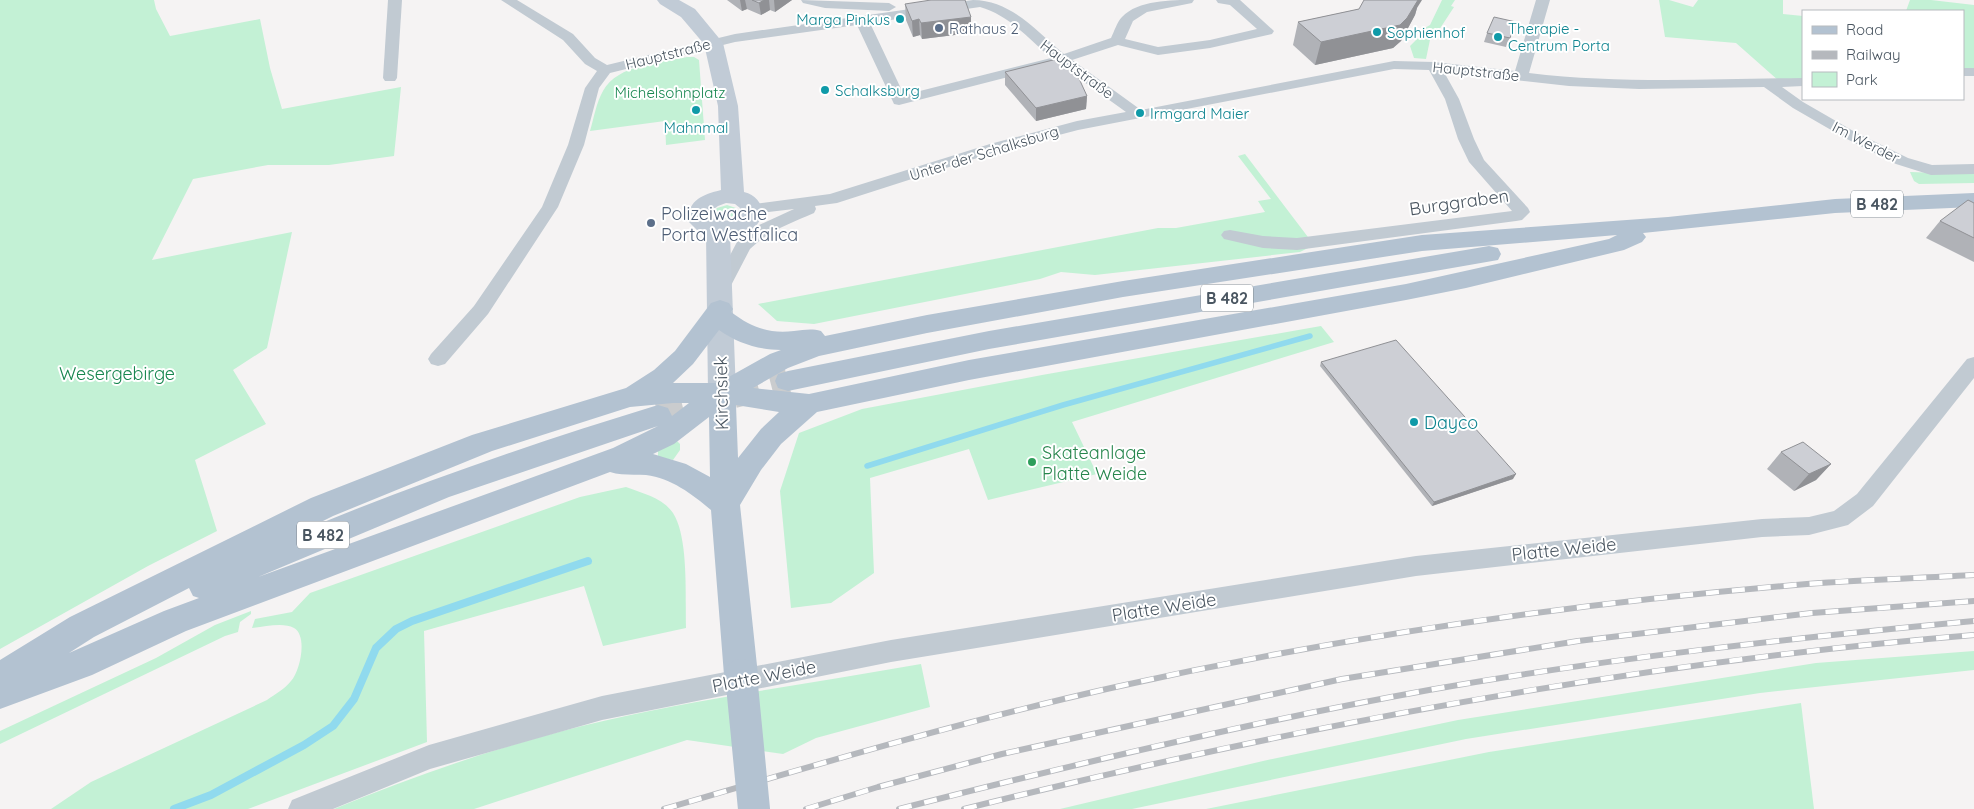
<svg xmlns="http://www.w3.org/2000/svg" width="1974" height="809" viewBox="0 0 1974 809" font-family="Quicksand,sans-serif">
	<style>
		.green { fill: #c3f1d5 }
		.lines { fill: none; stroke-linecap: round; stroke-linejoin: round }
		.stream-far1 { stroke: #90daee; stroke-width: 5.5 }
		.stream { stroke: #90daee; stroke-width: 8 }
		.primary-tunnel { stroke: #caccce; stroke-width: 26; stroke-dasharray: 26 13; stroke-linecap: butt }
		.street { fill: #c1cad2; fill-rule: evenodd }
		.secondary { fill: #c1cbd6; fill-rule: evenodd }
		.primary { fill: #b3c2d1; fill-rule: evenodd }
		.rail-casing { stroke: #b5b8bd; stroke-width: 6 }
		.rail { stroke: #fff; stroke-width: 4.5; stroke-dasharray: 13; stroke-linecap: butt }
		.primary-bridge { stroke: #b3c2d1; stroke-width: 32 }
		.wall { fill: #b0b2b7 }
		.shaded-wall { fill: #909195 }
		.building { fill: #cdcfd5; stroke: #909195 }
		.culture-dot { fill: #0f9aa8; stroke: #fff; stroke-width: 2 }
		.service-dot { fill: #5c6f8a; stroke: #fff; stroke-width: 2 }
		.leisure-dot { fill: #2e9e5b; stroke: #fff; stroke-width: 2 }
		.labels { text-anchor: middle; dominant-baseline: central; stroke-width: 4; stroke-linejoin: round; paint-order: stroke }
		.far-culture-label { font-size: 15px; fill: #0d838f; stroke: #fff; text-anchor: start }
		.far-service-label { font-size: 15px; fill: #4e5e75; stroke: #fff; text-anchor: start }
		.far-street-label { font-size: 15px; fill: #4a5661; stroke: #fff }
		.far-park-label { font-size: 15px; fill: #17864f; stroke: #fff }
		.shield { fill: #fff; stroke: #808990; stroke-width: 1 }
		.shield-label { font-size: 16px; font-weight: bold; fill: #4a5661 }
		.street-label { font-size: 18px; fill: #4a5661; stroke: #fff }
		.service-label { font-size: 18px; fill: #4e5e75; stroke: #fff; text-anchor: start }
		.park-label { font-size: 18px; fill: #17864f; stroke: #fff }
		.culture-label { font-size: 18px; fill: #0d838f; stroke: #fff; text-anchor: start }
		.leisure-label { font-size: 18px; fill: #27864d; stroke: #fff; text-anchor: start }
	</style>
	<rect width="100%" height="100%" fill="#f5f3f3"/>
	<g class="green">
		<polygon points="0,0 154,0 156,9 170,36 260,19 270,68 282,109 401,87 394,156 329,165 268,165 193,179 152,260 292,232 267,348 233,370 266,424 195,460 217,531 148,566 0,649"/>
		<polygon points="1442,0 1455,0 1451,6 1454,7 1439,30 1435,29 1431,35 1426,59 1414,58 1410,46 1422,34 1423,29 1430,25"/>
		<polygon points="1659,0 1669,0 1693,7 1698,0 1783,0 1783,14 1803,16 1803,80 1779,81 1736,43 1665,37"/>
		<polygon points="1910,0 1931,0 1974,5 1974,68 1963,70 1963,11 1899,11 1906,11"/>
		<path d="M 687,57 L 694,57 L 699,60 L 705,140 L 666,145 L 665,121 L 590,131 C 594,118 596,103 603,91 C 618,64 660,63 687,57 Z"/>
		<polygon points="1245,154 1314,245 1300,252 1095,275 1061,272 1040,279 814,324 777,321 758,304 1158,228 1176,228 1265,212 1258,201 1271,199 1238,156"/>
		<polygon points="1910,172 1974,174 1974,183 1919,184 1914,181"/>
		<polygon points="727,205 736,208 735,215 725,219 715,217 714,212 717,208"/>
		<polygon points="1321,326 1334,342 1072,422 1097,474 988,500 969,449 870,478 874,573 831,603 791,608 780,491 799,433 862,409 1042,375"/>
		<polygon points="674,438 680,444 680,450 673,460 658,457 658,447"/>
		<path d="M 626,487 C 642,493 663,498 673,513 C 689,538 685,597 686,628 L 603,646 L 584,586 L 424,631 L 427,742 L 248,809 L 51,809 L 91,782 L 267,700 C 275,694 285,689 291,681 C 300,671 308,636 294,628 C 283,622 264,627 252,628 L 255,619 L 292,612 L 310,593 L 580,497 Z"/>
		<polygon points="251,611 251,614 240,622 238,632 225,636 0,744 0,731 156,658 215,625"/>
		<polygon points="1974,651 1974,670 1760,693 1466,739 1132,809 1060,809 1263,761 1458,720 1816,663"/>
		<path d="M 921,664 L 930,707 L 816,738 L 783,754 L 687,740 L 474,809 L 334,809 C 414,776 497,747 582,726 C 693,699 808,684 921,664 Z"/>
		<polygon points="1801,703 1814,809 1206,809 1489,752"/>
	</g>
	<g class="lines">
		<polyline class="stream-far1" points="867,466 1063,405 1310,336"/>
		<polyline class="stream" points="174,809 211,795 304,745 333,726 354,699 376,648 396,629 412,621 588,561"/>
		<polyline class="primary-tunnel" points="658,415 788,381"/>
		<g class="street">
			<polygon points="388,0 402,0 397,78 395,81 385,81 383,78"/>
			<path d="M 501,0 L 517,0 L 573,34 L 595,58 L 607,65 L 735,34 L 973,0 C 1011,0 1036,31 1064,54 L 1111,38 C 1114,32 1117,22 1122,17 C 1138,0 1171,0 1194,0 L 1192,3 L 1147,12 L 1133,21 L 1125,39 L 1158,47 L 1210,40 L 1257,29 L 1230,5 L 1218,3 L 1216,0 L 1240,0 L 1274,31 L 1272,34 L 1210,48 L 1158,55 L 1118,45 L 1072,60 L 1141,110 L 1394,61 L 1434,62 L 1515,71 L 1536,0 L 1550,0 L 1529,73 C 1620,84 1711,79 1803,78 L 1803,86 L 1782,87 L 1803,102 L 1855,132 L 1908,158 L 1932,165 L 1974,164 L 1974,174 L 1931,175 L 1896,164 L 1845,138 L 1793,108 L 1764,87 L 1639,89 L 1569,86 L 1444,72 L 1459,99 L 1474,139 L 1484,160 L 1528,208 L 1530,212 L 1522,220 L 1516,221 L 1297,250 L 1263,248 L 1224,239 L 1221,235 L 1224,231 L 1230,230 L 1263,236 L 1297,238 L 1512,211 L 1469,162 L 1458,139 L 1445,99 L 1429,70 L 1394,69 L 1078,130 L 1002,150 L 837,203 L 815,206 L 816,209 L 814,213 C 791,223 768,231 750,249 L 725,297 L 719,299 L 713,297 L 710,293 L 737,242 L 759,225 L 794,209 L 752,214 L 746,213 L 744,209 L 746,205 L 830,194 L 990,144 L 1077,121 L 1126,112 L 1059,64 L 899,105 L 894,104 L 857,25 L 735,42 L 610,73 L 599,88 L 584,145 L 558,207 L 488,314 L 445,364 L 438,366 L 431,364 L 428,359 L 431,354 L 474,306 L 542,207 L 568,145 L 585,88 L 597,71 L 585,64 L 563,40 ZM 980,7 C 1009,15 1029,39 1051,58 L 904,95 L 870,23 Z"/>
			<polygon points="801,0 889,3 896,7 889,11 825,8 803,3"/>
			<rect x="1963" y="68" width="11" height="8"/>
			<polygon points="1974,357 1974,378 1873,506 1848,525 1809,535 1762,537 1416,576 891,662 602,720 430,769 333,809 288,809 292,800 429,745 602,696 891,640 1416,556 1762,519 1809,517 1834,511 1857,494 1967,359"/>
		</g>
		<path class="secondary" d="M 657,0 L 679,0 L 695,9 L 723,43 L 738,106 L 744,192 C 764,197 769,219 750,230 C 744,233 736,234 730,235 L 736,393 L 732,400 L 722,403 L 712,400 L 708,393 L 706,233 L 697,230 L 687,220 C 690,199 702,195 721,190 L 718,106 L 704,44 L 681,17 L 660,4 ZM 726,203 L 735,204 L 740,208 L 739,215 C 730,221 720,224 711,217 L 711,211 L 718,206 Z"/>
		<g class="primary">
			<path d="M 1974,193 L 1974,207 L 1835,213 L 1643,233 L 1646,237 L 1642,242 L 1624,250 L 1466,288 L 1406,300 L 969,380 L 817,412 L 781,444 L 761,470 L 740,505 L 758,675 L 753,686 L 741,690 L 729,686 L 724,675 L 711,510 C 692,494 671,478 646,475 C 634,474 621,476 610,472 L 186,631 L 92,675 L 0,709 L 0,660 L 70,617 L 311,498 L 472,435 L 626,388 L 654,370 L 675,351 L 711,303 L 720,300 L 729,303 L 733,309 L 731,312 C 751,327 768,334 794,331 C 804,330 811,328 821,331 L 825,336 L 927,315 L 1123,281 L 1422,235 L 1668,217 L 1835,199 ZM 1617,235 L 1609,239 L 1406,284 L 969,360 L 809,394 L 753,388 L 788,368 L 819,356 L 927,333 L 1123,297 L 1422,251 ZM 719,330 C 737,343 759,350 781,350 L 770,354 L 718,383 L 673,383 L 693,364 ZM 673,403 L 689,403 L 672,416 L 668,408 L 658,405 C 540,441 423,481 309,528 L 333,516 L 492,451 L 630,407 ZM 736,405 L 779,412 L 761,429 L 738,458 ZM 709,417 L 710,477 L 686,464 L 653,454 L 674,444 ZM 658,426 L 613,448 L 258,577 L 449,497 ZM 189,588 L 193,596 L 199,598 L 164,611 L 69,653 L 94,637 Z"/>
			<polygon points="1489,246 1498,248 1501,254 1498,260 989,349 788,391 778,388 775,381 778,374 788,371 989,331"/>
		</g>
		<g class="rail-casing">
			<g id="rail">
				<path d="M 664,809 C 812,766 960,722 1111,688 C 1340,637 1573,603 1807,584 C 1862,580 1918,578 1974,575"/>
				<polyline points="806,809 878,787 1002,754 1342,679 1578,641 1812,613 1974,601"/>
				<path d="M 899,809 C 1075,764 1251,722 1429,690 C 1610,658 1792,638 1974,621"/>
				<path d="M 964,809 C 1296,726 1633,663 1974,635"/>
			</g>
		</g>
		<use href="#rail" class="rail"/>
		<polyline class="primary-bridge" points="741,675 754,809"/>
	</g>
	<g class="wall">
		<polygon points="727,0 792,0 775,12 770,10 761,15 747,9 742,11"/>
		<polygon points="905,4 971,17 971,33 922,39 920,35 913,37 906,20"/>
		<polygon points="1417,8 1415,15 1401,41 1393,48 1315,65 1293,45 1298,22 1359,9"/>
		<polygon points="1516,22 1506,47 1484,42 1487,33"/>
		<polygon points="1005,72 1087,96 1086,109 1036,121 1005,85"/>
		<polygon points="1974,203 1974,262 1926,238 1940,221"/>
		<polygon points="1321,362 1513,479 1432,506 1320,366"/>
		<polygon points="1781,452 1831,464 1816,480 1794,491 1767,469"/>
	</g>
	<g class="shaded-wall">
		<polygon points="740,0 745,0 747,9 742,11"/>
		<polygon points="764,0 769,0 770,10 761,15 759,3"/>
		<polygon points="774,0 792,0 775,12"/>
		<polygon points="1417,0 1422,0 1417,8 1415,15 1401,41 1393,48 1315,65 1321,42"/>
		<polygon points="971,17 971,33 922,39 921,23"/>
		<polygon points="919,19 920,35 913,37 912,21"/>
		<polygon points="1087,96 1086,109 1036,121 1036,108"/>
		<polygon points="1831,464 1816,480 1794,491 1809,474"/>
		<polygon points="1516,474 1513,479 1432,506 1434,502"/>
	</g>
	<g class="building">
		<polygon points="752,0 764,0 759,3"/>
		<polygon points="931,0 965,0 971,17 921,23 919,19 912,21 905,4"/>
		<polygon points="1364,0 1418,0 1407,18 1400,25 1321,42 1298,22 1359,9"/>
		<polygon points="1494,17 1516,22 1510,38 1487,33"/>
		<polygon points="1057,59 1076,72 1087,96 1036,108 1005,72"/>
		<polygon points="1968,200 1974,203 1974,238 1940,221"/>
		<polygon points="1396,340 1516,474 1434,502 1321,362"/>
		<polygon points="1803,442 1831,464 1809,474 1781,452"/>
	</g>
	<g class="culture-dot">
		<circle cx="900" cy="19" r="5"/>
		<circle cx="1377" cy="32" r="5"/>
		<circle cx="1498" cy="37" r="5"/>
		<circle cx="825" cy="90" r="5"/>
		<circle cx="696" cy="110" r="5"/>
		<circle cx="1140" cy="113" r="5"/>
		<circle cx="1414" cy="422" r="5"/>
	</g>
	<g class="service-dot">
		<circle cx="939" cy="28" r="5"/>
		<circle cx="651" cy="223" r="5"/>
	</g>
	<circle class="leisure-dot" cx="1032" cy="462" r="5"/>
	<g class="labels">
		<g class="far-culture-label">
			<text x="890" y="19" text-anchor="end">Marga Pinkus</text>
			<text x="1508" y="28">Therapie -<tspan x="1508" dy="17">Centrum Porta</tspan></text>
			<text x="1387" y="32">Sophienhof</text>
			<text x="835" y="90">Schalksburg</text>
			<text x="1150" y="113">Irmgard Maier</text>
			<text x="696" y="127" text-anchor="middle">Mahnmal</text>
		</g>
		<g class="far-service-label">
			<text x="949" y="28">Rathaus 2</text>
		</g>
		<g class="far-street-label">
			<text transform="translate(668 54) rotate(-14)">Hauptstraße</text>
			<text transform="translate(1077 69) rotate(37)">Hauptstraße</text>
			<text transform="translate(1476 71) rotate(6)">Hauptstraße</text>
			<text transform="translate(1866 142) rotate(27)">Im Werder</text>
			<text transform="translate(984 153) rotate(-17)">Unter der Schalksburg</text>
		</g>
		<g class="far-park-label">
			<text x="670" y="92">Michelsohnplatz</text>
		</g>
		<g class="shield">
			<rect x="1851" y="190.5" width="52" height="27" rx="4"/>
			<rect x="1201" y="284.5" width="52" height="27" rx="4"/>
			<rect x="297" y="521.5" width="52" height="27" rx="4"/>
		</g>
		<g class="shield-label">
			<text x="1877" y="204">B 482</text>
			<text x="1227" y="298">B 482</text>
			<text x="323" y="535">B 482</text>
		</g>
		<g class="street-label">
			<text transform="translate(1459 202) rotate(-8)">Burggraben</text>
			<text transform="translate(721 393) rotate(-91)">Kirchsiek</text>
			<text transform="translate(1564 549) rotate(-6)">Platte Weide</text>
			<text transform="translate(1164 607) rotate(-9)">Platte Weide</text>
			<text transform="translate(764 676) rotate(-11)">Platte Weide</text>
		</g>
		<g class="service-label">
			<text x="661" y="213">Polizeiwache<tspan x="661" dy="21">Porta Westfalica</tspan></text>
		</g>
		<g class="park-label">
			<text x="117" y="373">Wesergebirge</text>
		</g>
		<g class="culture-label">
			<text x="1424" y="422">Dayco</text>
		</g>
		<g class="leisure-label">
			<text x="1042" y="452">Skateanlage<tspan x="1042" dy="21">Platte Weide</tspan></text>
		</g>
	</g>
	<rect x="1802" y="10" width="162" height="90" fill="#ffffff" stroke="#b7bbc0"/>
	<rect x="1812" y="26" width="25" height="8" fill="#b3c2d1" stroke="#b7bbc0"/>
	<text x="1846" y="35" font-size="15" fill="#4a5661">Road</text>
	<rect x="1812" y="51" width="25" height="8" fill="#b5b8bd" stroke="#b7bbc0"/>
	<text x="1846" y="60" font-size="15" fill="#4a5661">Railway</text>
	<rect x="1812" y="72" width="25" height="15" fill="#c3f1d5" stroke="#b7bbc0"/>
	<text x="1846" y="85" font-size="15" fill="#4a5661">Park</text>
</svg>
